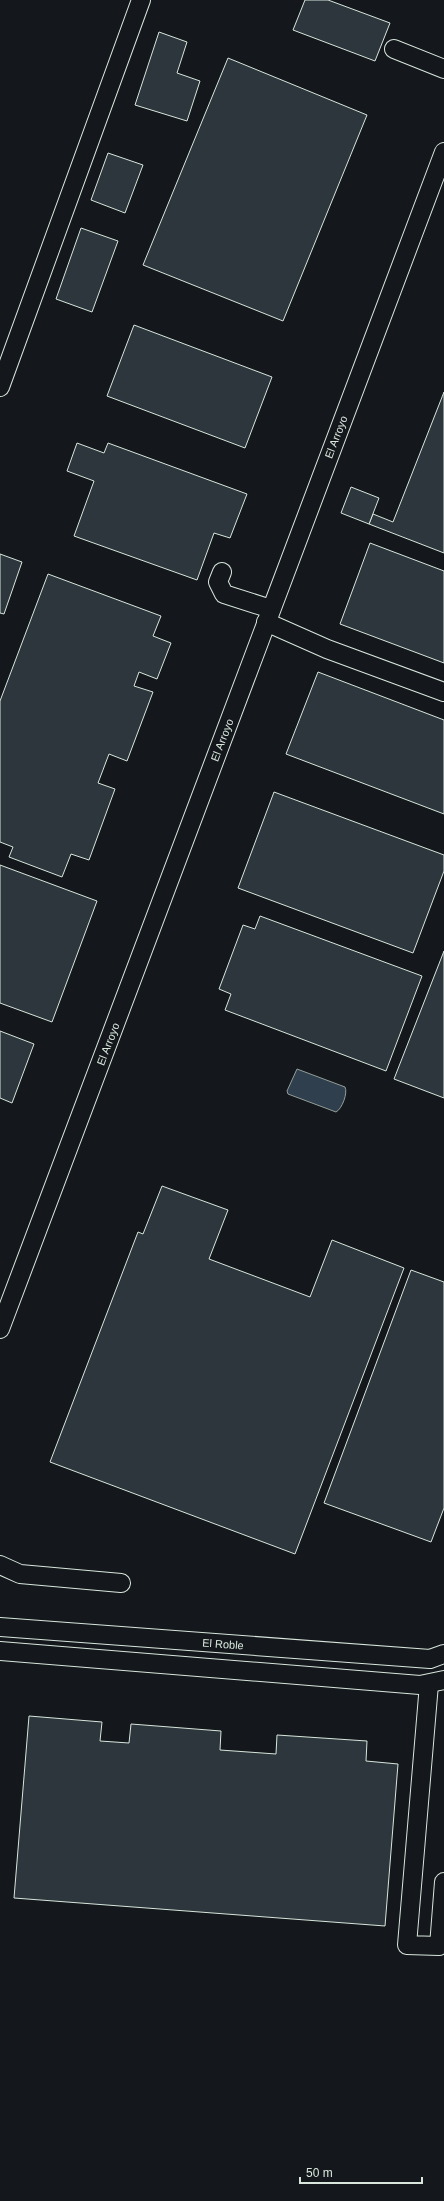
<svg xmlns="http://www.w3.org/2000/svg" width="444" height="2201" viewBox="0 0 444 2201" font-family="Arial,sans-serif">
	<style>
		.water { fill: #2f3f4d; stroke: #939e99 }
		.building { fill: #2c363c; stroke: #d8e6dc }
		.lines { fill: none; stroke-linecap: round; stroke-linejoin: round }
		.minor-casing { stroke: #d8e6dc; stroke-width: 20 }
		.minor { stroke: #14181c; stroke-width: 18 }
		.labels { text-anchor: middle; dominant-baseline: central; stroke-width: 3; stroke-linejoin: round; paint-order: stroke }
		.street-label { font-size: 11px; fill: #d8e6dc; stroke: #14181c }
	</style>
	<rect width="100%" height="100%" fill="#14181c"/>
	<path class="water" d="M 297,1069 L 345,1087 C 348,1093 342,1109 336,1112 L 288,1094 L 287,1091 Z"/>
	<g class="building">
		<polygon points="305,0 328,0 390,23 375,61 293,30"/>
		<polygon points="159,32 187,42 177,73 200,81 187,121 135,105"/>
		<polygon points="228,58 367,115 283,321 143,265"/>
		<polygon points="108,153 143,165 125,213 91,200"/>
		<polygon points="81,228 118,241 92,312 56,299"/>
		<polygon points="134,325 272,377 245,448 107,396"/>
		<polygon points="444,392 444,553 369,524 373,514 393,522"/>
		<polygon points="77,443 104,453 108,443 247,494 230,538 214,533 197,580 74,536 94,481 67,471"/>
		<polygon points="351,487 379,498 369,524 341,513"/>
		<polygon points="370,543 444,571 444,663 340,624"/>
		<polygon points="0,554 22,562 4,614 0,613"/>
		<polygon points="48,574 161,616 153,636 171,643 157,679 139,672 134,686 153,692 127,761 109,754 98,783 115,789 89,860 71,854 62,877 9,857 13,847 0,842 0,701"/>
		<polygon points="318,672 444,720 444,814 286,754"/>
		<polygon points="274,792 444,855 444,871 413,953 238,888"/>
		<polygon points="0,865 97,901 52,1022 0,1003"/>
		<polygon points="260,916 422,976 386,1071 225,1010 231,994 219,989 243,925 255,929"/>
		<polygon points="444,951 444,1098 394,1079"/>
		<polygon points="0,1031 34,1044 12,1103 0,1098"/>
		<polygon points="162,1186 228,1210 209,1259 310,1297 332,1240 404,1268 295,1554 50,1462 138,1232 143,1234"/>
		<polygon points="411,1270 444,1282 444,1508 431,1542 324,1503"/>
		<polygon points="29,1716 102,1722 100,1741 129,1743 131,1724 221,1731 220,1750 276,1754 277,1735 367,1741 366,1761 398,1764 385,1926 14,1898"/>
	</g>
	<g class="lines">
		<g class="minor-casing">
			<g id="minor">
				<polyline points="394,49 444,69"/>
				<polyline points="0,387 141,0"/>
				<polyline points="222,572 218,582 224,594 271,609"/>
				<polyline points="266,622 327,649 444,692"/>
				<polyline points="0,1329 444,152"/>
				<polyline points="0,1565 20,1574 121,1583"/>
				<polyline points="0,1627 430,1659 444,1654"/>
				<polyline points="0,1651 420,1685 444,1680"/>
				<polyline points="429,1684 407,1945 439,1946 444,1882"/>
			</g>
		</g>
		<use href="#minor" class="minor"/>
	</g>
	<g class="labels">
		<g class="street-label">
			<text transform="translate(336 437) rotate(-69)">El Arroyo</text>
			<text transform="translate(222 740) rotate(-69)">El Arroyo</text>
			<text transform="translate(108 1044) rotate(-69)">El Arroyo</text>
			<text transform="translate(223 1644) rotate(4)">El Roble</text>
		</g>
	</g>
	<path d="M300 2177v6h122v-6" fill="none" stroke="#d8e6dc" stroke-width="2"/>
	<text x="306" y="2177" font-size="12" fill="#d8e6dc" stroke="#14181c" stroke-width="3" paint-order="stroke">50 m</text>
</svg>
